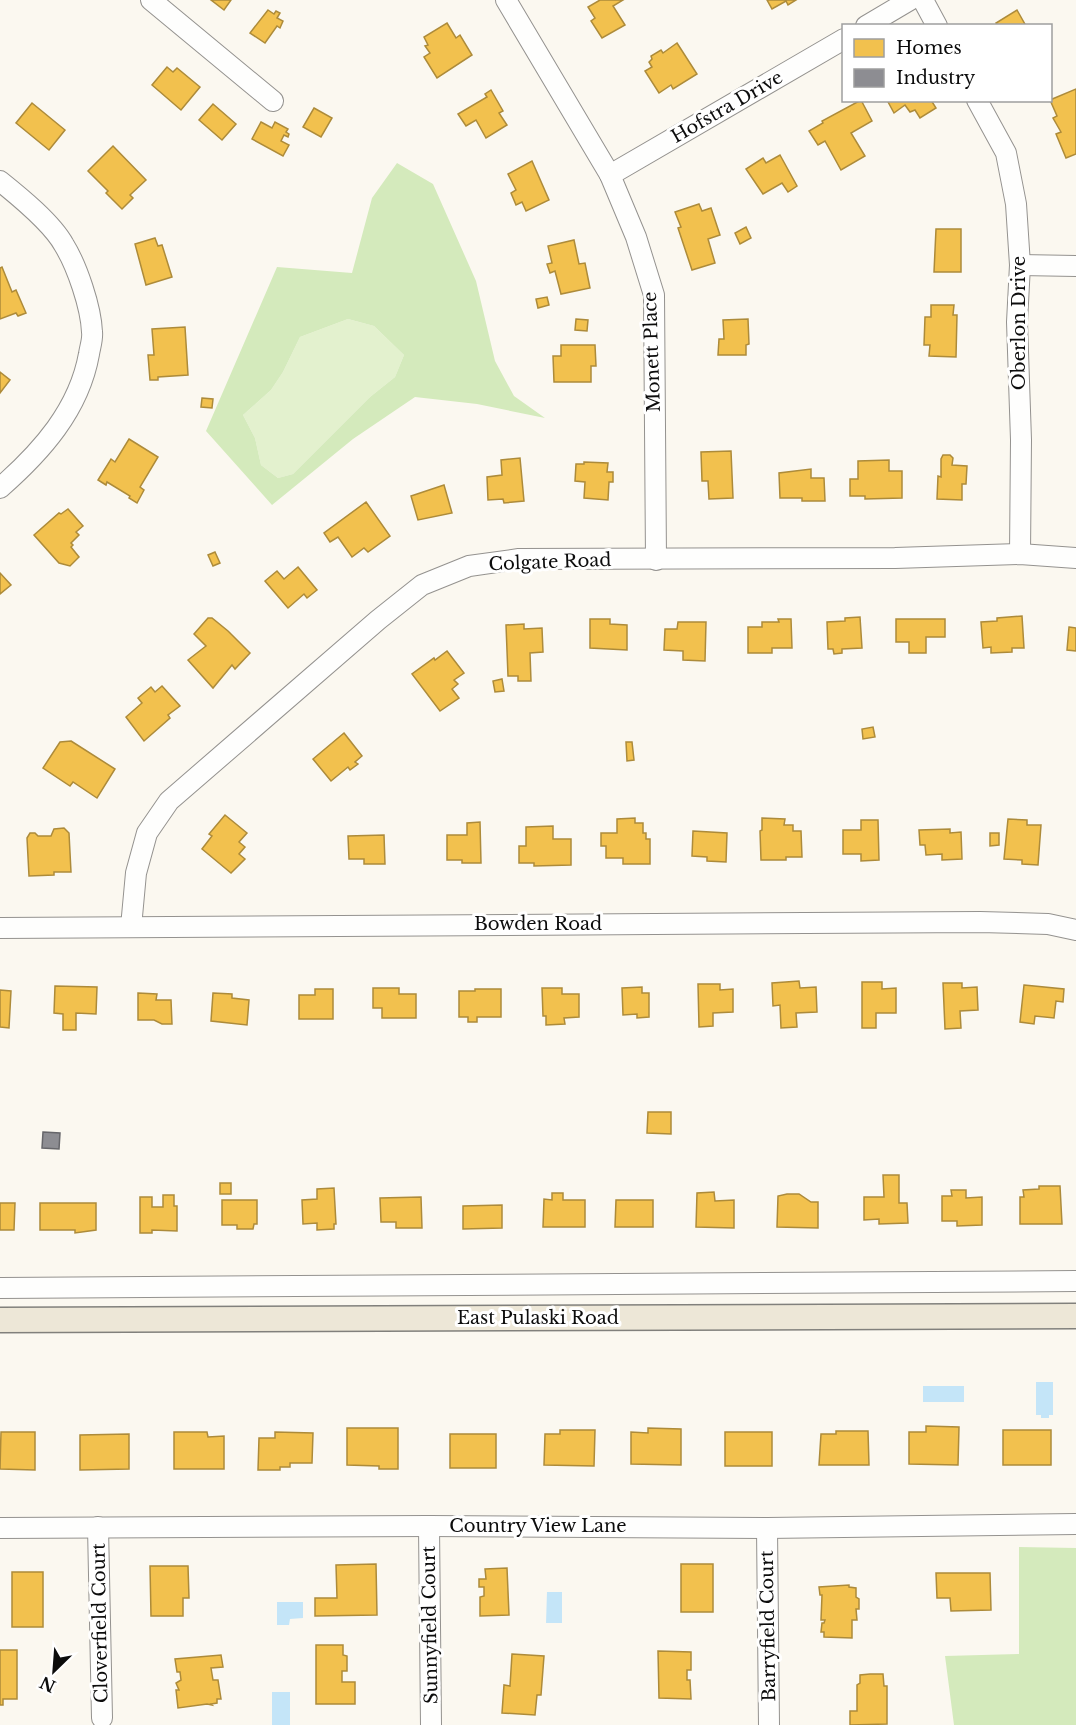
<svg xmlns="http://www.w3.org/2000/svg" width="1076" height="1725" viewBox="0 0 1076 1725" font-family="'Libre Baskerville',serif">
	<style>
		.green { fill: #e3f1ce }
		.forest { fill: #d4eabc; fill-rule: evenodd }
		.water { fill: #c4e5f8 }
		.homes { fill: #f2c14e; stroke: #ad8b3a; stroke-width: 1.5 }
		.industry { fill: #8d8d92; stroke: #66666a; stroke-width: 1.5 }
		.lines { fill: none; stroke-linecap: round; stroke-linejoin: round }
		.minor-casing { stroke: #94928f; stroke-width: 22 }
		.major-casing { stroke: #81807c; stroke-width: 27 }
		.minor { stroke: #fefefd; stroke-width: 20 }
		.major { stroke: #ede7d7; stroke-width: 24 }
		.labels { text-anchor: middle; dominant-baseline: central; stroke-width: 6; stroke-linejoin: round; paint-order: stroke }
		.street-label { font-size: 18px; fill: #0c0c0c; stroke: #fff }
	</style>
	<rect width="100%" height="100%" fill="#fbf8f0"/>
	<polygon class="green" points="348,319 374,326 404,355 395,377 370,397 293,474 278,478 261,465 255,438 243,415 271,390 283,372 300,337"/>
	<g class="forest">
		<path d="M 397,163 L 433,184 L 476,281 L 495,361 L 514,396 L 545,418 L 477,404 L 415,397 L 353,439 L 272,505 L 206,431 L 277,267 L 352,273 L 372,198 ZM 348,319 L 374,326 L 404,355 L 395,377 L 370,397 L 293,474 L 278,478 L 261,465 L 255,438 L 243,415 L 271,390 L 283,372 L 300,337 Z"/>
		<polygon points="1019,1547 1076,1548 1076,1725 954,1725 945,1656 1019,1654"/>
	</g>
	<g class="water">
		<polygon points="1036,1382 1053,1382 1053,1415 1049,1415 1049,1418 1041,1418 1041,1415 1036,1415"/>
		<rect x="923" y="1386" width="41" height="16"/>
		<polygon points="547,1592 562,1592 562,1623 546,1623"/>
		<polygon points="277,1602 303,1602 303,1618 290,1619 289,1625 277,1625"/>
		<rect x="272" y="1692" width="18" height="33"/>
	</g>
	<g class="homes">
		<polygon points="211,0 231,0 224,10"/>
		<polygon points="600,0 623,0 613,6 625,25 602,38 591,21 595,18 588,7"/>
		<polygon points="767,0 796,0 788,5 786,1 772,9"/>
		<polygon points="268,10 274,14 276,11 280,13 277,18 283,21 280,28 277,26 265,43 250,33"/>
		<polygon points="1017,10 1026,26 998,26 996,23"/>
		<polygon points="447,23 456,38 460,35 472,55 437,78 424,57 430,53 425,46 428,45 424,37"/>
		<polygon points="677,43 697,74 673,89 671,85 659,93 645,71 652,67 649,62 652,59 651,56 661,50 663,53"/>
		<polygon points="167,67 173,72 177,68 200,87 181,110 152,85"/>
		<polygon points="1076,89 1076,154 1066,158 1056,134 1061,132 1053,118 1057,116 1050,100"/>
		<polygon points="491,90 503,111 499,113 507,125 486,138 476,120 466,126 458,114 487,97 485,94"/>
		<polygon points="861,100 872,121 851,133 865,156 841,170 825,141 818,145 809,131 823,123 822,121"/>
		<polygon points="887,100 931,100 936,108 920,118 915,110 910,112 905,105 894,113"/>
		<polygon points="32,103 65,130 49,150 16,123"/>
		<polygon points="213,104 236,124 222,140 199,120"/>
		<polygon points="314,108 332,118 321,137 303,127"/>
		<polygon points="261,122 272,128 275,122 288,129 286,132 289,134 288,137 284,135 281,141 289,145 283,156 252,139"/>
		<polygon points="113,146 146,180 130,195 133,198 122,209 106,193 108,191 88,171"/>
		<polygon points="780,155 797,186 788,192 782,183 763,194 746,169 763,158 766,163"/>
		<polygon points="532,161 549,200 526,211 522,202 516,205 511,193 516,190 508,174"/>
		<polygon points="699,204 702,211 711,208 720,235 708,239 715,263 692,270 678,228 681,227 675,212"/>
		<polygon points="746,227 751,238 740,244 735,233"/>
		<polygon points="936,229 961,229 961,272 934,272"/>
		<polygon points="155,238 158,246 162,245 172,277 146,285 135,244"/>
		<polygon points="574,240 579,264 585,263 590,288 561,294 555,271 550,273 547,264 552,263 548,246"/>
		<polygon points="2,267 12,292 16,290 26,313 18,316 16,313 0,319 0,268"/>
		<polygon points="547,297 549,305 538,308 536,299"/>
		<polygon points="931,305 954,305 953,315 957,315 956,357 929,356 930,345 924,345 925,317 931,317"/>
		<polygon points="576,319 588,320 587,331 575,330"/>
		<polygon points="748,319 749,344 746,345 746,355 718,355 719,339 724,339 723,320"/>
		<polygon points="185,327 188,375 158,377 158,380 150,380 148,355 154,355 152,329"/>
		<polygon points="561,345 595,345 596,366 591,366 591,382 554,382 553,356 561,356"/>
		<polygon points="0,372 10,380 0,393"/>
		<polygon points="202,398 213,399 212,408 201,407"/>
		<polygon points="129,439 158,457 140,487 144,490 137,503 129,498 130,496 107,482 106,485 98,480 111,459 115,462"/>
		<polygon points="731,451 733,498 709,499 708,481 702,481 701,452"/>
		<polygon points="943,455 950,455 953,458 952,465 967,466 966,484 962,484 962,500 937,499 938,476 941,477 941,459"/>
		<polygon points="520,458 524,501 504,503 503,499 488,500 487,477 502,475 501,460"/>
		<polygon points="889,460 889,471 902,471 902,498 865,499 865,496 850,496 850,479 858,479 858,461"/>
		<polygon points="584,462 608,463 607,472 613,472 613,482 609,482 608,500 584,498 585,482 575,481 576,464 584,464"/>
		<polygon points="811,469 811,478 824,478 825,501 802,501 802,498 780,498 779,473"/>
		<polygon points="444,485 452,513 418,520 411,496"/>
		<polygon points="366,502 390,536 368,552 364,548 352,557 338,537 330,542 324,533"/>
		<polygon points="68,509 83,526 76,532 79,535 71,543 73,545 71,547 79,557 70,566 59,563 34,535 59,513 61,514"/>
		<polygon points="215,552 220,563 213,566 208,555"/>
		<polygon points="298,567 317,590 307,598 304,594 288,608 265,581 277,571 284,579"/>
		<polygon points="0,573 11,585 0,594"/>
		<polygon points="1022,616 1024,648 1012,648 1012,652 991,653 991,647 983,648 981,622 997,621 997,618"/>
		<polygon points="860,617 862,648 842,649 842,653 834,654 833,649 828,649 827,622 845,621 845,618"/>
		<polygon points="208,618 212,618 228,631 250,653 235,669 232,665 213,688 188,660 206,646 194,634"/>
		<polygon points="590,619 610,619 610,624 627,625 627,650 590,648"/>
		<polygon points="778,619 791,619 792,648 772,648 772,653 748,653 748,627 762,627 762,622 779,622"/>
		<polygon points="896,619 945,619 945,637 926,637 926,653 909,653 909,642 896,642"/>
		<polygon points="678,622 706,622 705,661 683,660 683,651 664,650 665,629 677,629"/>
		<polygon points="524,624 524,629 542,628 543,652 530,653 531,681 518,681 518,676 508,676 506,625"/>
		<polygon points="1069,627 1076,628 1076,651 1067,650"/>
		<polygon points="447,651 464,673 454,680 458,684 452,689 459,698 440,711 412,674 434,658 435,660"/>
		<polygon points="502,679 504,691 495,692 493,681"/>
		<polygon points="162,686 180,706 168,715 170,718 144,741 126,717 142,703 138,698 151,687 155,692"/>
		<polygon points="873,727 875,737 863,739 862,729"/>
		<polygon points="344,733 362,756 355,762 358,764 350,770 348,767 331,781 313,759"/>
		<polygon points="71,741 115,769 97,798 73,782 70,786 43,768 60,742"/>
		<polygon points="626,742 632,742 634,760 627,761"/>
		<polygon points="225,815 247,833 239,842 245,847 239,854 245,859 231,873 202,849 212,836 209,834"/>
		<polygon points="635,818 635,823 643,823 643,833 646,833 646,839 650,839 650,864 623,864 623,858 606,858 606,846 601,846 601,833 617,833 617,819"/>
		<polygon points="762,818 785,819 784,825 793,825 793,831 801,831 802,857 786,857 786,860 761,860 760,831 762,830"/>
		<polygon points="1008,819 1027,820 1027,825 1041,825 1038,865 1022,864 1022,860 1004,859"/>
		<polygon points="861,820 878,820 879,860 861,861 861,854 843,854 843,830 861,830"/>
		<polygon points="480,822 481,863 462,863 462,860 447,860 447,835 467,835 467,823"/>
		<polygon points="553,826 553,839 571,839 571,865 534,866 534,863 519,863 519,846 526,846 526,827"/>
		<polygon points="64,828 69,833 71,872 54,872 54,875 29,876 27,838 30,833 35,833 38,836 51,836 54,829"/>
		<polygon points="950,829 950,833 961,832 962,859 942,860 942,854 926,855 925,845 920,845 919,830"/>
		<polygon points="693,831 727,833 726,862 707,861 707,857 692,856"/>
		<polygon points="990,833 999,833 999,845 990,846"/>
		<polygon points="384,835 385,864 364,864 364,859 349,859 348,836"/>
		<polygon points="799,981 800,988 816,987 817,1012 796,1013 797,1027 781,1028 780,1005 773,1006 772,983"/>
		<polygon points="862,982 882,982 882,989 896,988 896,1013 876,1013 876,1028 862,1028"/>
		<polygon points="943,983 962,983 962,988 977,987 978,1010 960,1011 961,1028 945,1029"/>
		<polygon points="698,984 720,984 720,990 733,989 733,1012 713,1013 713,1026 699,1027"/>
		<polygon points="1024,985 1064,989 1063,1002 1056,1001 1054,1018 1035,1016 1034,1024 1020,1022"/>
		<polygon points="55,986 97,987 96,1014 76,1013 76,1030 63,1030 63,1014 54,1013"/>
		<polygon points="642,987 642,993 649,993 649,1017 637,1018 637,1014 623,1015 622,988"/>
		<polygon points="373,988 399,988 399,994 416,994 416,1018 382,1018 382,1008 373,1008"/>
		<polygon points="542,988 562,988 562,994 579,994 579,1017 564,1018 565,1024 546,1025 546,1016 543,1016"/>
		<polygon points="315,989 333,989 333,1019 299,1019 299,995 315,995"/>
		<polygon points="475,989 501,989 501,1017 477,1017 477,1022 468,1022 468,1017 459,1017 459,991 475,991"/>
		<polygon points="0,990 11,991 9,1028 0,1027"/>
		<polygon points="138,993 157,994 156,1000 171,1000 172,1024 162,1024 154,1020 138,1020"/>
		<polygon points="213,993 232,994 232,998 249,1000 247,1025 211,1021"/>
		<polygon points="648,1112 671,1112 671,1134 647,1133"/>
		<polygon points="883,1175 899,1175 899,1203 907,1203 908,1223 879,1224 879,1219 864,1220 864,1197 884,1197"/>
		<rect x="220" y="1183" width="11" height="11"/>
		<polygon points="1039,1186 1060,1186 1062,1224 1020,1224 1020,1197 1024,1197 1023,1190 1039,1189"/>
		<polygon points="334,1188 336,1224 334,1224 334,1229 317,1230 317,1223 303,1224 302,1200 317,1199 317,1189"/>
		<polygon points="951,1190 966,1190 966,1198 982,1197 982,1225 957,1226 957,1221 942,1221 942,1196 952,1196"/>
		<polygon points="714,1192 715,1201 734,1200 734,1228 696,1227 697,1193"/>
		<polygon points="552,1193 563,1193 563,1200 585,1200 585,1227 543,1227 544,1199 552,1200"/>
		<polygon points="787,1194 799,1194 811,1202 818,1202 818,1228 777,1227 778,1196"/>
		<polygon points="163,1195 174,1195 174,1206 177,1206 177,1231 152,1230 152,1233 140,1233 140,1197 152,1197 152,1207 163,1207"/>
		<polygon points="421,1197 422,1228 396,1228 396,1222 381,1222 380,1198"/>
		<polygon points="222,1200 257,1200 257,1224 254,1224 253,1229 237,1229 237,1225 222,1225"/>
		<polygon points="616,1200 653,1200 653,1227 615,1227"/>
		<polygon points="0,1203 15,1203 14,1230 0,1230"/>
		<polygon points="40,1203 96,1203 96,1230 75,1233 75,1230 40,1230"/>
		<polygon points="502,1205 502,1228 463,1229 463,1206"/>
		<polygon points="926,1426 959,1427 958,1465 909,1464 909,1432 926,1432"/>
		<polygon points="347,1428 398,1428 398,1469 379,1469 379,1466 347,1465"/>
		<polygon points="648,1428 681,1429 681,1465 631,1464 631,1432 648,1433"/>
		<polygon points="560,1430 595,1430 594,1466 544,1465 545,1434 560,1434"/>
		<rect x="1003" y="1430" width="48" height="35"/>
		<polygon points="836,1431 868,1431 869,1465 819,1465 821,1434 836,1434"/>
		<polygon points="1,1432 35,1432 35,1470 0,1469"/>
		<polygon points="174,1432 207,1432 208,1437 224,1436 224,1469 174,1469"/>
		<polygon points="275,1432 313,1433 312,1463 290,1463 290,1467 280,1467 280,1470 258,1470 259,1438 275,1438"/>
		<rect x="725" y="1432" width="47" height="34"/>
		<polygon points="129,1434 129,1469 80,1470 80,1435"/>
		<rect x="450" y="1434" width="46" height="34"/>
		<polygon points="376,1564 377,1615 315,1616 315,1598 337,1598 336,1565"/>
		<rect x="681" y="1564" width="32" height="48"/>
		<polygon points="150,1566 188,1566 189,1598 183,1598 183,1616 151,1616"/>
		<polygon points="507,1568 509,1615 480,1616 480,1597 484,1596 484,1587 479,1587 479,1579 486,1579 485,1569"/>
		<rect x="12" y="1572" width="31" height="55"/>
		<polygon points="936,1573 990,1573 991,1610 951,1611 950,1598 937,1598"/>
		<polygon points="849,1585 849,1587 856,1588 856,1597 859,1599 859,1609 856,1609 857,1620 852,1620 852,1638 824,1637 824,1632 821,1632 822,1623 824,1623 825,1620 821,1620 822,1595 820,1595 819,1587"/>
		<polygon points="316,1645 343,1645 343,1655 347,1656 347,1671 342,1671 342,1682 355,1682 355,1704 316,1704"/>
		<polygon points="0,1650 17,1650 17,1699 3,1699 3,1705 0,1705"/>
		<polygon points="658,1651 691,1652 691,1670 687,1670 687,1680 690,1680 691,1699 659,1698"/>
		<polygon points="512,1654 544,1656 541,1695 537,1695 535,1715 502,1713 504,1685 510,1686"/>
		<polygon points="221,1655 223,1667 211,1668 213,1680 218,1680 221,1699 217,1699 217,1703 211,1704 212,1705 207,1704 178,1708 176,1690 179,1690 176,1683 181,1680 180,1672 177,1672 175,1659"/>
		<polygon points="870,1674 883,1674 884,1686 887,1686 887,1724 850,1725 850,1711 857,1711 857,1685 860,1683 860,1675"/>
	</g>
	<polygon class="industry" points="43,1132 60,1133 59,1149 42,1148"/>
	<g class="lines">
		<g class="minor-casing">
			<g id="minor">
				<polyline points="151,0 273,101"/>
				<polyline points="506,0 610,175 636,237 654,295 656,560"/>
				<polyline points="923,0 937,26"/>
				<polyline points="866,26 910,0"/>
				<polyline points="977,100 1006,153 1016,204 1020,265 1017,322 1021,440 1020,554"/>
				<polyline points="610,175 844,39"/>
				<path d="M 0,181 C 20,197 52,223 64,245 C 77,266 91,307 92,332 C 93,339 90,347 89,354 C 79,410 41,452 0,488"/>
				<polyline points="1020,265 1076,266"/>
				<polyline points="131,927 136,873 147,833 169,801 378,620 422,585 469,566 519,559 895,558 1020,554 1076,558"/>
				<polyline points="0,928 980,922 1048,924 1076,930"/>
				<polyline points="0,1288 1076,1281"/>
				<polyline points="429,1526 431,1725"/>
				<polyline points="98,1527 102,1718"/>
				<polyline points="0,1528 429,1526 767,1528 1076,1524"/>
				<polyline points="767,1528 769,1725"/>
			</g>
		</g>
		<g class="major-casing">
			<polyline id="major" points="0,1320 1076,1316"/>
		</g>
		<use href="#minor" class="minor"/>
		<use href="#major" class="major"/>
	</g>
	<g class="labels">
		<g class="street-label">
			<text transform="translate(727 107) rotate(-30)">Hofstra Drive</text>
			<text transform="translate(1019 323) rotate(-90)">Oberlon Drive</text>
			<text transform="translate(652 352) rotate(-92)">Monett Place</text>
			<text transform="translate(550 562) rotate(-2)">Colgate Road</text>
			<text x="538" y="924">Bowden Road</text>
			<text x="538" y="1318">East Pulaski Road</text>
			<text x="538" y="1526">Country View Lane</text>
			<text transform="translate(100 1623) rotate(-91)">Cloverfield Court</text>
			<text transform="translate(430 1625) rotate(-91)">Sunnyfield Court</text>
			<text transform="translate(768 1626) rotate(-91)">Barryfield Court</text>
		</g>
	</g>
	<rect x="842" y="24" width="210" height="78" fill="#ffffff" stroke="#9e9e9e" stroke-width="1.5"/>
	<rect x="854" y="39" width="30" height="18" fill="#f2c14e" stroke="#9e9e9e" stroke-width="1.5"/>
	<text x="896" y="54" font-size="18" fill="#0c0c0c">Homes</text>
	<rect x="854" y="69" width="30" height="18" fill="#8d8d92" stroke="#9e9e9e" stroke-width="1.5"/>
	<text x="896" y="84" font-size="18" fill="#0c0c0c">Industry</text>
	<g transform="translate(54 1671) rotate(205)" stroke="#ffffff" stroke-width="4.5" paint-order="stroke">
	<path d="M0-4.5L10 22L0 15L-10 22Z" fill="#0c0c0c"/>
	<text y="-9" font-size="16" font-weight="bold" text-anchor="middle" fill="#0c0c0c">N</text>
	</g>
</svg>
